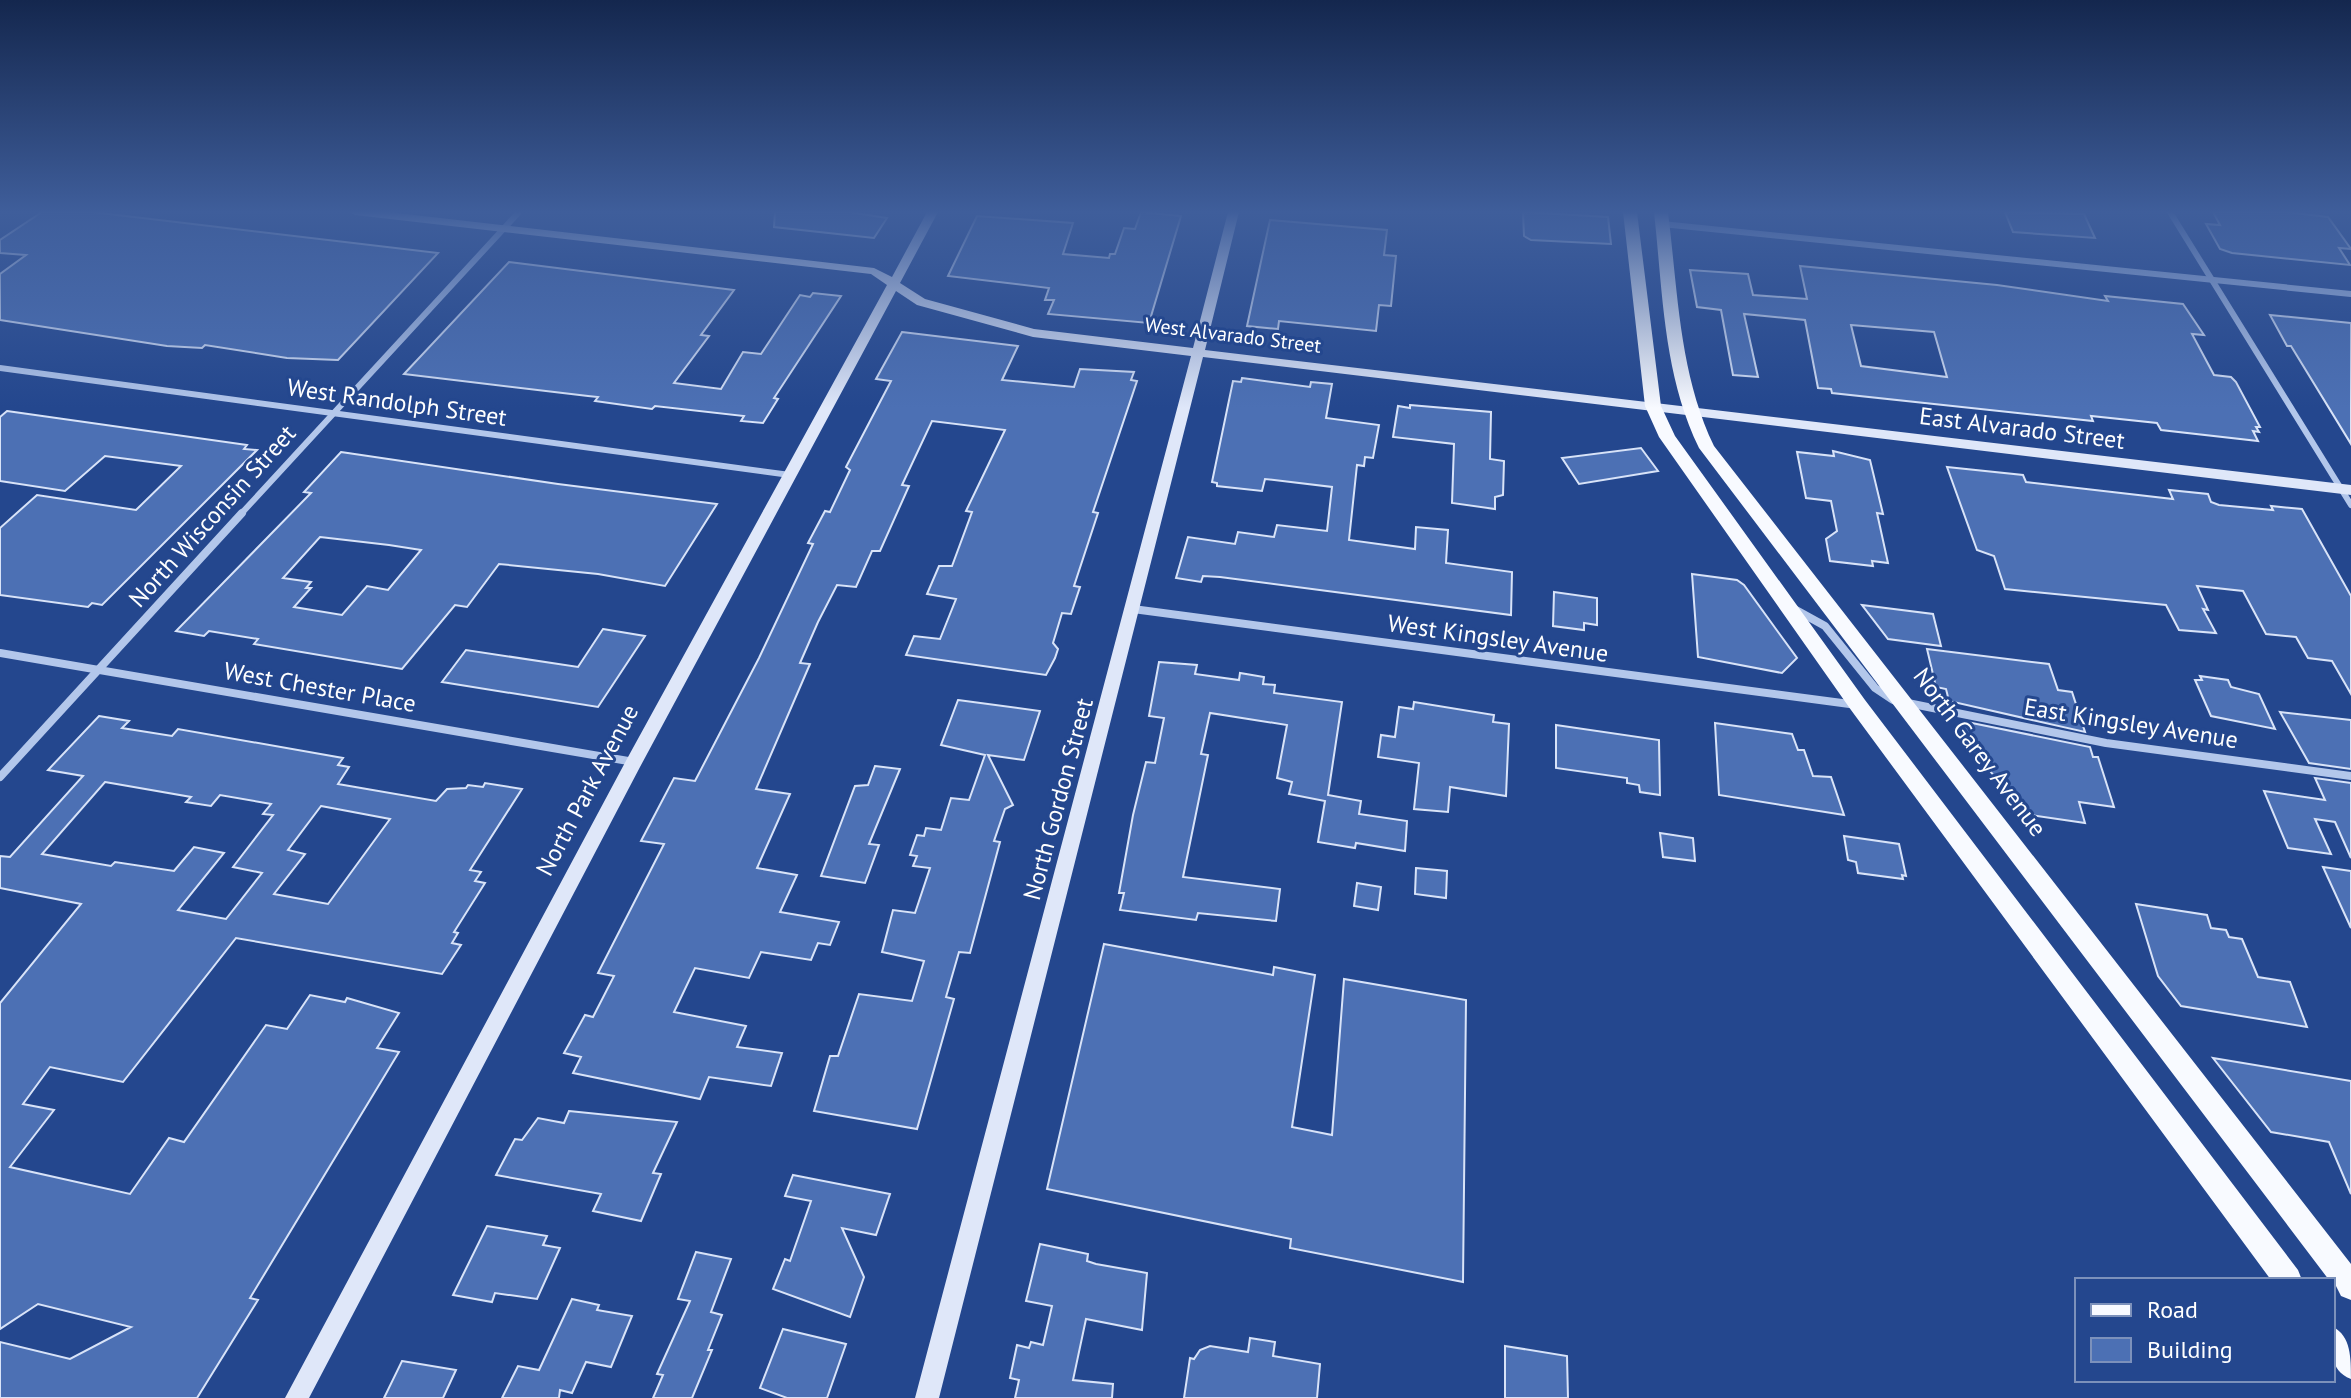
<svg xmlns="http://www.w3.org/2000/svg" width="2351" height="1398" viewBox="0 0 2351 1398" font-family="'PT Sans',sans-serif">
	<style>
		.building { fill: #4c70b4; stroke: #d8e3f8; stroke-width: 2; fill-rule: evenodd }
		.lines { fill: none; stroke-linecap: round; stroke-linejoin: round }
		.street-far1 { stroke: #b3c7eb; stroke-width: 6 }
		.street { stroke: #b3c7eb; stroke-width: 8 }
		.secondary { fill: #dfe7f9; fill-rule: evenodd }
		.primary { fill: #f8faff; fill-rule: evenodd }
		.labels { text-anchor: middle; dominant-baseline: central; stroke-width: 6; stroke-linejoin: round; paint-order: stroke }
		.far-street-label { font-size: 20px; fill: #fff; stroke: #24478e }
		.street-label { font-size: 24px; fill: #fff; stroke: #24478e }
	</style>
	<rect width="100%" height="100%" fill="#24478e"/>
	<g class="building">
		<polygon points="42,212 92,212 438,253 338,360 287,358 205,345 202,348 167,346 0,320 0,274 26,255 0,253 0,240"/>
		<polygon points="775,212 849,212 887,218 874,238 774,227"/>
		<polygon points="1141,212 1181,216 1149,323 1048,314 1054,300 1045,300 1049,288 948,276 977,216 1073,223 1063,254 1109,258 1110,254 1115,254 1124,228 1135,229"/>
		<polygon points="1523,212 1608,217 1611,244 1531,240 1524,236"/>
		<polygon points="2005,212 2084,214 2095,238 2013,232"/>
		<polygon points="2213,212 2285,212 2328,217 2351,249 2339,248 2350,265 2232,253 2220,249 2206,224 2220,225"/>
		<polygon points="1270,220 1387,230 1384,255 1396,256 1391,306 1379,305 1376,331 1279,321 1278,329 1247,326"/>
		<polygon points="509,262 734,290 701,335 709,336 674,383 721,389 743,352 761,354 800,295 810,297 813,293 841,296 774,398 778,399 763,423 741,421 744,416 655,406 652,409 595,401 598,397 588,396 404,374"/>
		<path d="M 1800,266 L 1997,285 L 2108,301 L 2105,296 L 2183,304 L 2204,335 L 2192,334 L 2214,375 L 2231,377 L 2236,382 L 2260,427 L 2256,427 L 2259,432 L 2253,431 L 2258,441 L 2161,430 L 2157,423 L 2091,416 L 2093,421 L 1832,393 L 1831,389 L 1818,388 L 1805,320 L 1744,314 L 1758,377 L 1733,375 L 1721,310 L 1697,307 L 1690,270 L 1748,274 L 1753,295 L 1807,299 ZM 1851,325 L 1934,332 L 1947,377 L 1861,366 Z"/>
		<polygon points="2270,315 2351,323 2351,444 2291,346 2287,346"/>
		<polygon points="902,332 1018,346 1002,380 1074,387 1080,369 1134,372 1131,380 1137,381 1093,512 1098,513 1074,586 1080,587 1071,614 1062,613 1053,643 1058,649 1055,658 1046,675 906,655 914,636 940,639 956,599 927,594 939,566 952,566 972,512 966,511 1005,430 932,421 902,485 909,486 880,551 872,551 856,587 837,585 818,622 800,663 810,664 756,789 790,794 757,868 797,875 780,912 839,922 830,945 818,943 811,960 761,952 749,978 695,968 674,1012 746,1026 737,1047 782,1053 771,1086 709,1077 700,1099 573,1073 581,1057 564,1053 585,1015 593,1017 614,976 598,973 664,844 641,841 674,778 695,781 759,658 813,544 808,543 825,511 830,512 850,470 846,467 891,381 876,379"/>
		<polygon points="1242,378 1310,387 1311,382 1332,384 1326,418 1379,425 1373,458 1365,457 1364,466 1357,465 1349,540 1415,549 1416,527 1448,530 1446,563 1512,572 1511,615 1220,577 1203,576 1201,582 1176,578 1188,537 1235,544 1238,532 1274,537 1277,525 1327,531 1332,487 1265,479 1262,491 1217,486 1217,483 1212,482 1233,381 1241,382"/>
		<polygon points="1410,405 1491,412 1490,459 1504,461 1503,495 1495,497 1495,509 1452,503 1454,444 1393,437 1398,406 1410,408"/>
		<polygon points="7,411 247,445 244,449 257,450 102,605 92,603 88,607 0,595 0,528 37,495 136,510 181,466 105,456 65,491 0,481 0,417"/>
		<polygon points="1641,448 1658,471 1579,484 1562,458"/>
		<polygon points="1833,451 1870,460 1883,514 1877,513 1888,563 1872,561 1873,566 1830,561 1826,539 1837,531 1831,501 1806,498 1797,452 1834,456"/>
		<path d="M 341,452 L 558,484 L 717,504 L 665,586 L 598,574 L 499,564 L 467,607 L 455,605 L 402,669 L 254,644 L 258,639 L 209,631 L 204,636 L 176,631 L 311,493 L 304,492 ZM 320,537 L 389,545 L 421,550 L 388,590 L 367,586 L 342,615 L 294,607 L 311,588 L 306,588 L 311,582 L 283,578 Z"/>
		<polygon points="1947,467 2023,475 2026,482 2173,499 2169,490 2208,494 2211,502 2219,505 2273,510 2271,506 2302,509 2351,596 2351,694 2332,661 2308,658 2296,637 2266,634 2243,591 2197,586 2208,610 2203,609 2216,633 2179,630 2166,605 2005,589 1994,556 1977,550"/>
		<polygon points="1692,574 1737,580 1744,585 1797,658 1782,673 1698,657"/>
		<polygon points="1554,592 1597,598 1597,625 1584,623 1584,630 1553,626"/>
		<polygon points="1862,605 1933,614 1941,646 1888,639"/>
		<polygon points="603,629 645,636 598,707 442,682 466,650 578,667"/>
		<polygon points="1927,649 2049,664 2058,690 2072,692 2085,732 1949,701 1946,689 1936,687"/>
		<polygon points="1159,662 1197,665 1195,674 1239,680 1240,673 1264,677 1263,684 1275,685 1274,693 1342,702 1328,795 1361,801 1359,814 1407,821 1405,851 1356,843 1355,848 1318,842 1325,801 1289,794 1292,782 1277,778 1287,725 1210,713 1201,754 1208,755 1183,877 1280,889 1276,921 1198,913 1196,920 1120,910 1124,893 1119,893 1133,815 1146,762 1155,763 1164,718 1149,716"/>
		<polygon points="2200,676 2228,680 2231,687 2259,694 2275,729 2211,716 2195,680 2202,680"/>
		<polygon points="958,700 1040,711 1024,760 988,755 1013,805 1005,809 994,841 1000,842 970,953 959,952 946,997 954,999 917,1129 814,1111 830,1056 838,1056 859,994 912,1001 924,961 882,952 893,910 915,913 930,868 913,866 917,856 910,855 917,835 924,836 926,828 941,830 951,798 969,800 985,755 941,745"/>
		<polygon points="1414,702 1494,715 1493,722 1509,724 1506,796 1450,787 1448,812 1414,809 1419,763 1378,757 1381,735 1395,737 1399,707 1413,709"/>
		<polygon points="2280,712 2351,720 2351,769 2309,763"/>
		<path d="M 99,716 L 129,721 L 122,728 L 172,736 L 178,729 L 343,758 L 338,765 L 349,767 L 338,784 L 436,801 L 447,789 L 466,788 L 468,785 L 483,787 L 485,783 L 522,789 L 470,870 L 481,872 L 475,881 L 485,883 L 454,932 L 458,933 L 452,943 L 461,945 L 442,974 L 236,938 L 123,1082 L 50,1067 L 23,1104 L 54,1110 L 10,1167 L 130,1194 L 169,1138 L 184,1142 L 266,1025 L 287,1029 L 310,995 L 345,1002 L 347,998 L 399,1013 L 377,1048 L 399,1052 L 250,1298 L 258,1300 L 197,1398 L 0,1398 L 0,1342 L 70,1359 L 131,1327 L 38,1304 L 0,1329 L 0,1003 L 81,904 L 0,888 L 0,856 L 10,857 L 83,776 L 48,770 ZM 105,782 L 191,797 L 186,802 L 211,806 L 220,795 L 271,804 L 263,814 L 273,815 L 233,867 L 262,873 L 226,919 L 178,910 L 224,853 L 194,847 L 174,871 L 115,862 L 111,866 L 42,854 ZM 321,806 L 390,819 L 328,904 L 274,894 L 305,854 L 288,850 Z"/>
		<polygon points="1962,721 2090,747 2093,757 2098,757 2114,807 2079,802 2085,823 2024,814 1957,729"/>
		<polygon points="1715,723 1792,734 1798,750 1804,750 1813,776 1831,777 1844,815 1719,795"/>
		<polygon points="1556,725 1659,740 1660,795 1640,792 1639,785 1627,783 1627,778 1556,768"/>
		<polygon points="875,766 900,769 869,844 879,845 865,883 821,876 855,786 868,785"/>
		<polygon points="2315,778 2351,783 2351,858 2335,822 2315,819 2331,854 2288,848 2264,791 2325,800"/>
		<polygon points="1660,833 1693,838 1695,861 1663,857"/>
		<polygon points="1844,836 1899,844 1906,876 1902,875 1903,879 1858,873 1856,862 1848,860"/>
		<polygon points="2323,867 2351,871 2351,928"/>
		<polygon points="1416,868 1447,871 1446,898 1415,894"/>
		<polygon points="1357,883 1381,887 1378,910 1354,906"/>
		<polygon points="2136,904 2207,915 2211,928 2226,930 2229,937 2242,939 2258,977 2290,982 2307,1027 2181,1006 2158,976"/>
		<polygon points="1104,944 1273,975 1274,967 1315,975 1292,1127 1332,1135 1344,979 1466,1000 1463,1282 1290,1248 1291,1239 1047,1189"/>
		<polygon points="2213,1058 2351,1081 2351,1194 2329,1142 2271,1132"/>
		<polygon points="569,1111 677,1122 653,1173 661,1174 641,1221 593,1211 601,1194 496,1175 515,1139 522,1140 538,1118 564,1123"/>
		<polygon points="793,1175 890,1194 876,1235 842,1228 864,1277 850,1317 773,1289 785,1259 790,1261 811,1201 785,1196"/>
		<polygon points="487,1226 547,1236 543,1245 560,1248 537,1299 495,1293 492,1302 453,1295"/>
		<polygon points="1040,1244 1088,1254 1087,1261 1096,1264 1147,1273 1142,1330 1086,1319 1073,1380 1113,1384 1112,1398 1015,1398 1019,1380 1010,1378 1017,1345 1029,1348 1031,1342 1043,1345 1052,1306 1026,1301"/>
		<polygon points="696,1252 731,1259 711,1312 722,1315 708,1350 712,1350 692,1398 653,1398 663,1375 657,1374 690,1301 678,1299"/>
		<polygon points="572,1299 599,1305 597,1310 632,1316 611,1367 586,1362 572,1393 560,1390 559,1398 502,1398 518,1366 539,1370"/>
		<polygon points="783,1329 846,1344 827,1398 787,1398 760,1388"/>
		<polygon points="1250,1338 1275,1342 1273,1356 1320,1364 1317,1398 1184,1398 1190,1358 1194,1359 1200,1350 1210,1346 1248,1352"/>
		<polygon points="1505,1346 1567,1356 1568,1398 1505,1398"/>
		<polygon points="402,1361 456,1370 443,1398 384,1398"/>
	</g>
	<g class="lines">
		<g class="street-far1">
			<polyline points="2170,212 2351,505"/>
			<polyline points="1662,224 2351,294"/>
			<polyline points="0,368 790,475"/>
			<polyline points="240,515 519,212"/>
		</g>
		<g class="street">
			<polyline points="1133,609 1857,705"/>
			<polyline points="1796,610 1825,626 1875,688 1893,700 2106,743 2351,776"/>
			<polyline points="0,653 634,762"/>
			<polyline points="0,777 242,513"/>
		</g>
		<polygon class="secondary" points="350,212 388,212 874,268 892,277 927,212 938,212 900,283 925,299 1034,329 1193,348 1228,212 1239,212 1205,350 2351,485 2351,495 1203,357 939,1398 915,1398 1191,356 1033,337 917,305 896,291 640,767 309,1398 285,1398 628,757 887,285 871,274 355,215"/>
		<g class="primary">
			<polygon points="1623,212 1637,212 1661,406 1675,436 1865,700 2298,1270 2302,1280 2271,1280 1851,710 1659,437 1645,406"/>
			<path d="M 1654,212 L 1668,212 C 1678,292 1679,373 1714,446 L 2351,1264 L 2351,1300 L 2341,1296 L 2333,1280 L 2329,1280 L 1699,448 C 1663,374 1663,293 1654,212 Z"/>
			<path d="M 2333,1327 C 2351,1336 2351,1358 2351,1379 C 2328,1370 2333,1349 2333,1327 Z"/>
		</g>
	</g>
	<linearGradient id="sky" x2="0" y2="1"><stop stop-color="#14274e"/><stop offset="0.52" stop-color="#3f5e9b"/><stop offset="1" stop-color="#3f5e9b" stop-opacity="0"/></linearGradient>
	<rect width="2351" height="408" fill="url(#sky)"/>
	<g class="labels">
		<g class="far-street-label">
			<text transform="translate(1233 335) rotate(7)">West Alvarado Street</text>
		</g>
		<g class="street-label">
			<text transform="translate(397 402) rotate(8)">West Randolph Street</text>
			<text transform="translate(2022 428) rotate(7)">East Alvarado Street</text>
			<text transform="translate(212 516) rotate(-48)">North Wisconsin Street</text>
			<text transform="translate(1498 638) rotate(8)">West Kingsley Avenue</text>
			<text transform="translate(320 687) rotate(10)">West Chester Place</text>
			<text transform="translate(2131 723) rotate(9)">East Kingsley Avenue</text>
			<text transform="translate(1980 752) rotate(53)">North Garey Avenue</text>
			<text transform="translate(587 790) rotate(-62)">North Park Avenue</text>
			<text transform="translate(1058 799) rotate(-75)">North Gordon Street</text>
		</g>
	</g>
	<rect x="2075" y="1278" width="260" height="104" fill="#24478e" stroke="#7c91bb" stroke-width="2"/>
	<rect x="2091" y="1304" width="40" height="12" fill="#f8faff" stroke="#7c91bb" stroke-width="2"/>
	<text x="2147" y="1318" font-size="24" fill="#ffffff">Road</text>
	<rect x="2091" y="1338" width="40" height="24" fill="#4c70b4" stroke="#7c91bb" stroke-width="2"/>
	<text x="2147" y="1358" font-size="24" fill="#ffffff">Building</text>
</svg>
